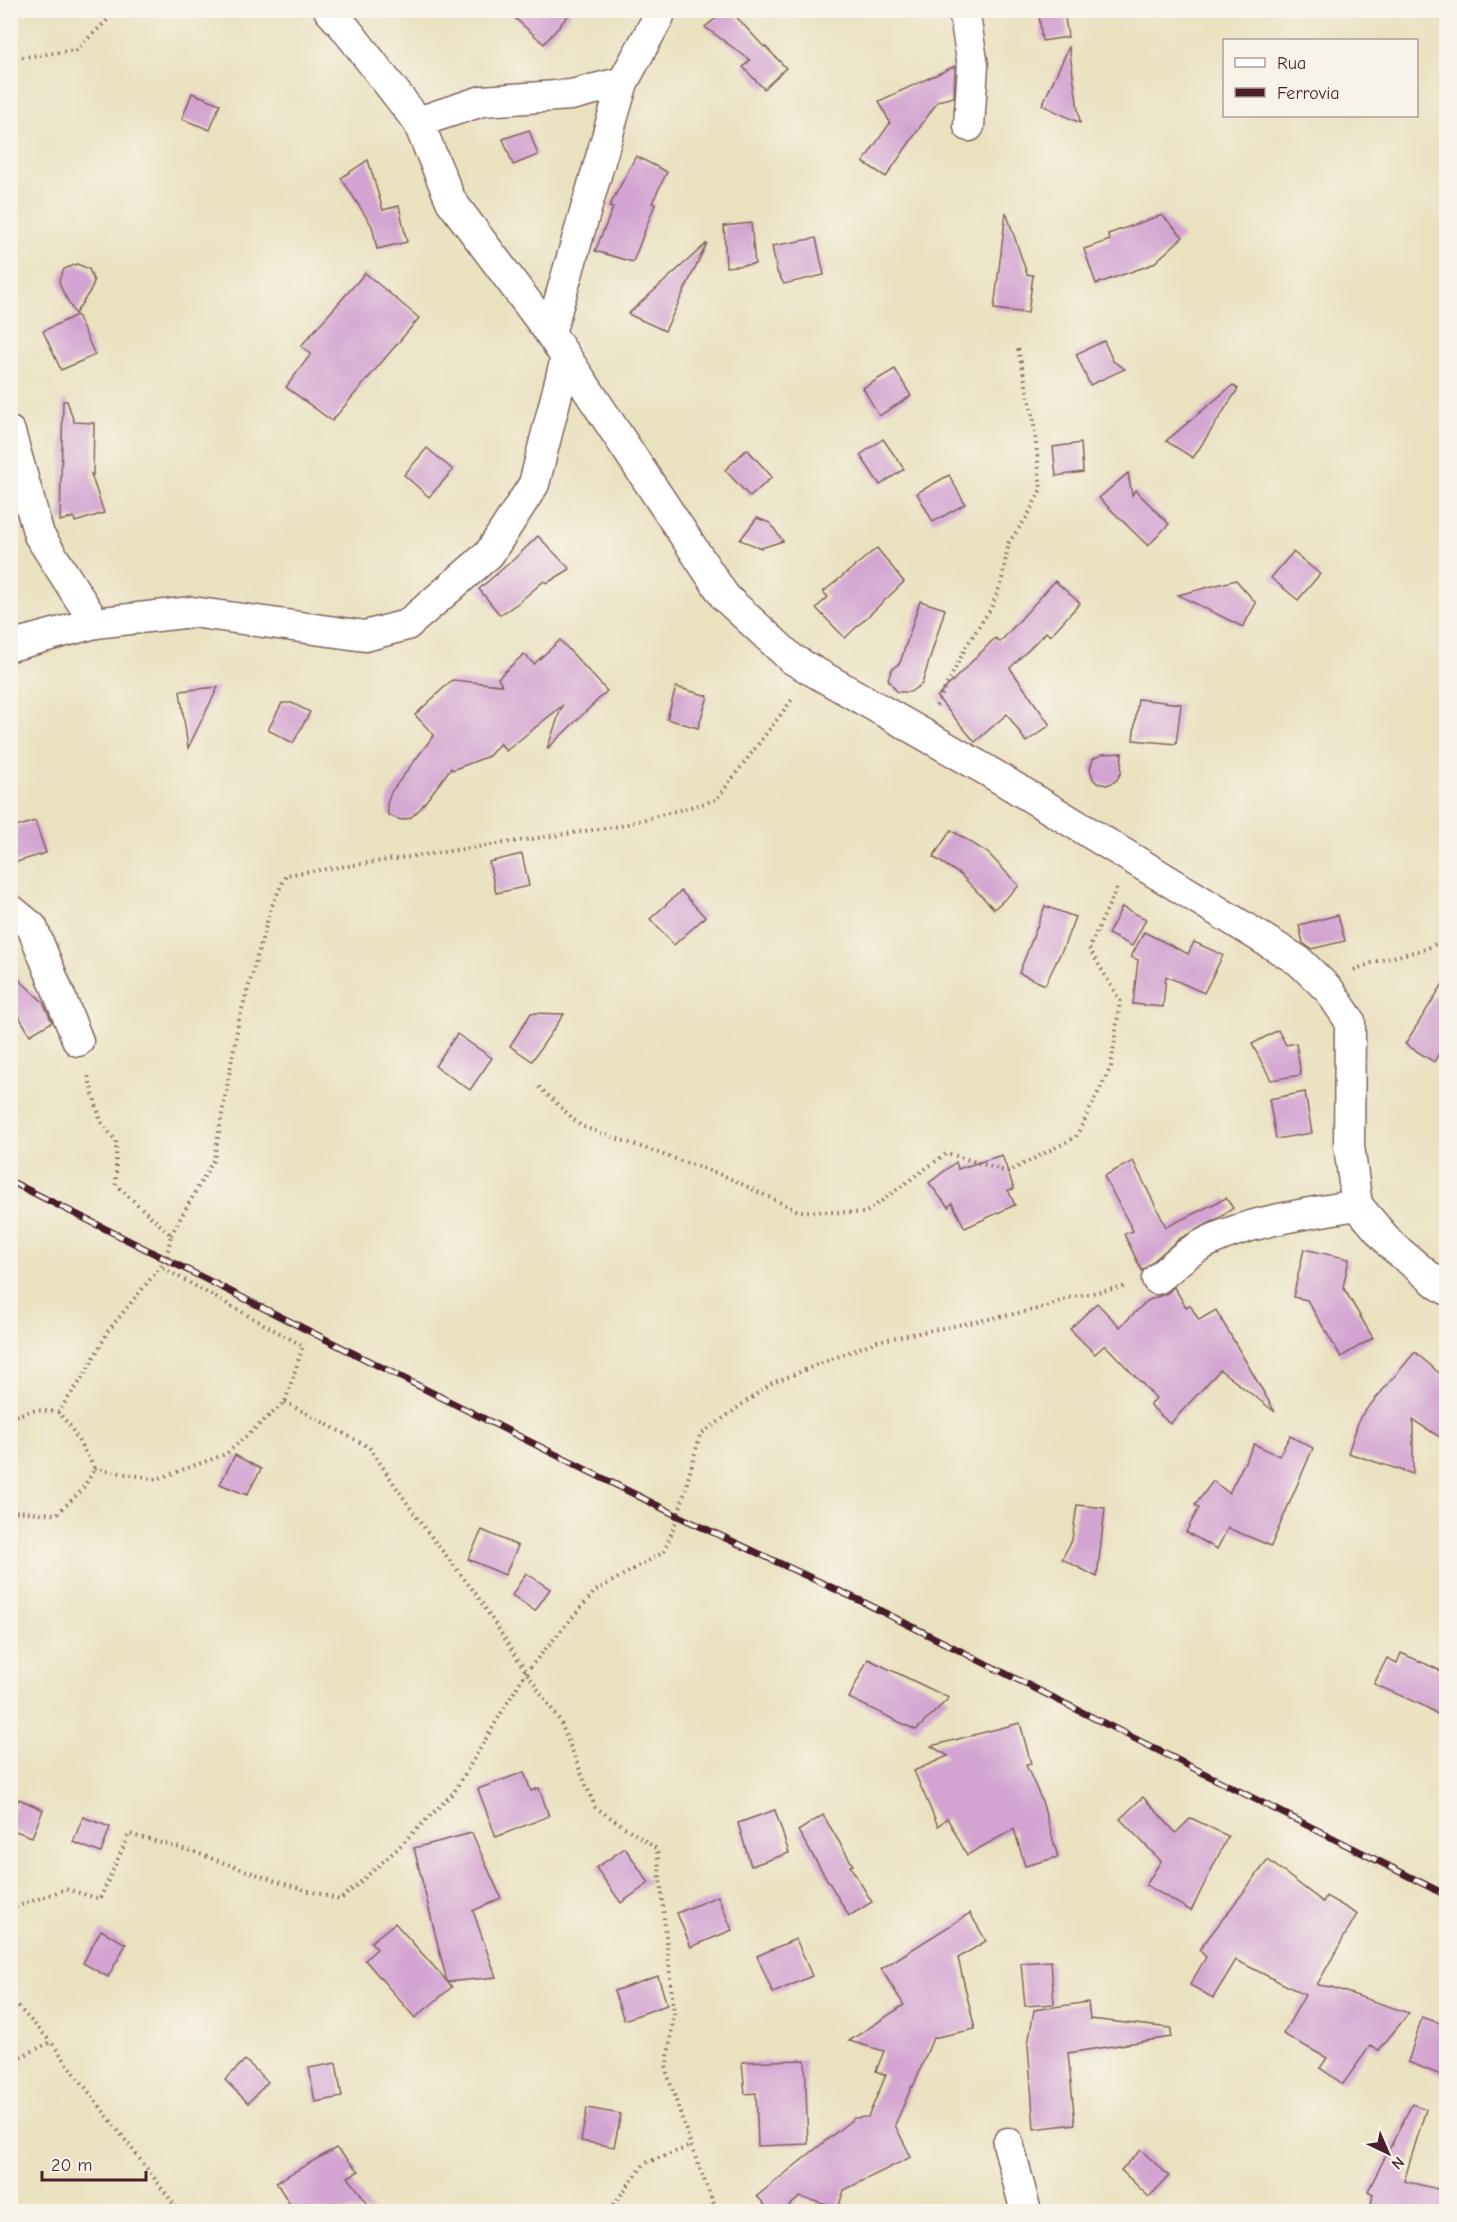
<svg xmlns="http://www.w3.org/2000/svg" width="1457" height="2222" viewBox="0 0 1457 2222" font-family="'Comic Neue',sans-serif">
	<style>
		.building { fill: #d3a3d1 }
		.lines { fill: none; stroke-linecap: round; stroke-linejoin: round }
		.street-casing { stroke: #82635f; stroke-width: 33 }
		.path { stroke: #82635f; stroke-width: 4; stroke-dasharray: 1.5 4.5; stroke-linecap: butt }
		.street { stroke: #fff; stroke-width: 30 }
		.rail-casing { stroke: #4a1f2b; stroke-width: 7 }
		.rail { stroke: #f7f3e8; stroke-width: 4.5; stroke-dasharray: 14; stroke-linecap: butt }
	</style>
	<rect width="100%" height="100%" fill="#f7f3e8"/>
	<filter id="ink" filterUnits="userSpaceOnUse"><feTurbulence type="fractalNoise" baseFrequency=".0167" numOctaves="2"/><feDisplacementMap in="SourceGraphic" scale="12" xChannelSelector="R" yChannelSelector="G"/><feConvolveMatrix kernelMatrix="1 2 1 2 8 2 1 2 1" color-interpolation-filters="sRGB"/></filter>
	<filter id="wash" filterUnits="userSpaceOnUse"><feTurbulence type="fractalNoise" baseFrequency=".008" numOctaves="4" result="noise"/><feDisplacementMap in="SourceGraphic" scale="24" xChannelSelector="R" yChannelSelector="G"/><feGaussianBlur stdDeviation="1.35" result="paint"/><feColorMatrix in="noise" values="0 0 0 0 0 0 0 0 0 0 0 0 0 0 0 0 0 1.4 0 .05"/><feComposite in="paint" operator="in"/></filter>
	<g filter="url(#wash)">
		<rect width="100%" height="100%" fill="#eae1bf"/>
		<g id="blocks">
			<g class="building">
				<polygon points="506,10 573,10 544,44"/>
				<polygon points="726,10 730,10 764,47 765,46 786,68 764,89 743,67 750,60 705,27"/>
				<polygon points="1064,11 1068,37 1042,41 1039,15"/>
				<polygon points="1069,47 1080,123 1042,105"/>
				<polygon points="955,66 954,97 938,101 886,177 863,162 890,123 879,101"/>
				<polygon points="192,93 220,104 210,130 182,119"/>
				<polygon points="529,130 538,155 513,165 503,139"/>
				<polygon points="636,156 667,172 652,203 655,204 633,262 595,251 613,208 609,207"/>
				<polygon points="368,160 383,210 399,206 407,242 377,249 372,226 341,178"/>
				<polygon points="1006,212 1027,274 1033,275 1028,313 994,309"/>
				<polygon points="1162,215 1183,237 1153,264 1096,284 1084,249 1110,240 1108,234"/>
				<polygon points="751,223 755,264 726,267 724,226"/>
				<polygon points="816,238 824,275 784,284 777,272 772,246"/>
				<polygon points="707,243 665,331 628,314"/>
				<polygon points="77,264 89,269 94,281 92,288 75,314 61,288 59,281 64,269"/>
				<polygon points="365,273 419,318 332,421 286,387 311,354 301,346"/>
				<polygon points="77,315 95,355 61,370 43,331"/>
				<polygon points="1104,341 1113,361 1125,369 1090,385 1076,354"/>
				<polygon points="895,369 911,396 879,416 863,388"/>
				<polygon points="1233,385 1238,389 1193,458 1166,441"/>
				<polygon points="63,401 67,401 74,422 94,423 93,475 91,474 104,513 75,522 74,517 60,521"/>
				<polygon points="883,439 904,469 880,485 860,455"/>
				<polygon points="1081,443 1083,472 1056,476 1053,447"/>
				<polygon points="427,448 453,470 429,497 404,475"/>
				<polygon points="747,449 772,477 750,497 725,470"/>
				<polygon points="1128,473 1132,495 1135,490 1169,524 1148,546 1099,498"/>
				<polygon points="949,475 965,504 933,522 917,493"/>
				<polygon points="757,518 770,523 783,541 761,548 740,540"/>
				<polygon points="538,536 570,569 547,583 544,581 518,603 500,615 479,589 514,559"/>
				<polygon points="877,548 904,582 845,638 816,608 828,597 823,592"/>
				<polygon points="1293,552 1320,574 1298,600 1271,578"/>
				<polygon points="1236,580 1256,603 1243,627 1178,595"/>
				<polygon points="1055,581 1080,603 1050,636 1046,632 1010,668 1050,725 1026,742 1007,714 975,742 937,697 995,638 1000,642"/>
				<polygon points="920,601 945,609 922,684 910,692 897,692 888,679 892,669 900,663"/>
				<polygon points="560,640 607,691 547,749 562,706 506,751 500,743 489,756 452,770 451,768 420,809 410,818 401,820 388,815 387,804 391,792 434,735 415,715 452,680 502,685 498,678 524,654 534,664"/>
				<polygon points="218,687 188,748 180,691"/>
				<polygon points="676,687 708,696 698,728 667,719"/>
				<polygon points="1138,699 1181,704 1176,744 1133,740"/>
				<polygon points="282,703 292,703 310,712 293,743 268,730"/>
				<polygon points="1122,753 1121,773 1116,781 1107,785 1097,783 1093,779 1090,769 1093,759 1103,754"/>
				<polygon points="35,821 46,853 10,864 10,829"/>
				<polygon points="951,830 988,853 1019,886 994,909 961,875 933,857"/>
				<polygon points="522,854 529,886 496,893 489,862"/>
				<polygon points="681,891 705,917 674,945 650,919"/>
				<polygon points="1045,906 1075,917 1064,946 1045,985 1019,973"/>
				<polygon points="1122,907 1146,919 1132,946 1108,934"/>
				<polygon points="1338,915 1345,941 1311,949 1303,943 1299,925"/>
				<polygon points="1144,932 1188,954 1194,942 1223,955 1204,993 1166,976 1163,1007 1133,1004 1138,960 1131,957"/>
				<polygon points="10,971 43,1002 52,1022 30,1035 10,1001"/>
				<polygon points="1446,979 1446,1041 1434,1062 1405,1044"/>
				<polygon points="531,1013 564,1014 532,1061 510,1046"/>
				<polygon points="1278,1030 1286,1045 1296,1043 1301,1075 1271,1080 1252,1044"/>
				<polygon points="457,1034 492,1058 470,1090 435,1066"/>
				<polygon points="1305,1092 1312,1133 1276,1139 1269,1099"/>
				<polygon points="1002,1155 1014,1189 1008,1190 1015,1205 965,1228 952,1203 948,1207 929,1183 956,1162 958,1169"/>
				<polygon points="1133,1161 1166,1227 1226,1198 1233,1208 1219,1218 1179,1239 1142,1271 1124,1234 1133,1231 1104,1176"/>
				<polygon points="1304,1249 1349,1259 1343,1287 1373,1338 1341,1357 1307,1300 1293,1297"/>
				<polygon points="1174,1287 1186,1307 1190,1305 1199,1320 1216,1310 1275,1412 1220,1370 1170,1424 1150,1405 1156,1398 1105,1345 1095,1354 1070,1329 1097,1303 1120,1327 1147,1301 1167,1293"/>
				<polygon points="1415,1352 1446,1379 1446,1441 1413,1420 1413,1474 1348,1453 1360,1417"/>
				<polygon points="1290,1436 1313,1448 1271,1546 1228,1528 1217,1549 1186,1532 1199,1508 1195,1505 1213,1481 1229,1493 1254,1444 1279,1456"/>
				<polygon points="235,1455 261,1469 247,1495 220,1484"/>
				<polygon points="1077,1505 1105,1508 1097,1577 1062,1559 1072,1540"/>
				<polygon points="482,1530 518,1546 505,1575 468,1559"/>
				<polygon points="526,1573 550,1589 535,1611 512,1595"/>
				<polygon points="1401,1653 1446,1673 1446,1719 1424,1706 1374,1684 1387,1658 1397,1663"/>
				<polygon points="868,1659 949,1698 916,1730 849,1698"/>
				<polygon points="1020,1723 1031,1764 1026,1765 1042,1801 1058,1857 1025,1866 1014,1829 967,1855 947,1818 938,1826 914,1771 948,1756 931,1746"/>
				<polygon points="524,1772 531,1791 539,1788 549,1816 496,1837 478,1789"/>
				<polygon points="1143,1797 1176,1833 1191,1818 1228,1836 1191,1911 1146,1885 1161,1861 1120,1819"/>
				<polygon points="19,1799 43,1810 32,1837 10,1829 10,1818"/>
				<polygon points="775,1810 789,1853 751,1866 738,1823"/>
				<polygon points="823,1815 853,1865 850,1866 872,1902 849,1916 798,1831"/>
				<polygon points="83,1817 110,1827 101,1853 73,1842"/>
				<polygon points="472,1833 501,1898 473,1911 496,1977 447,1982 414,1848"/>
				<polygon points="625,1848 649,1883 621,1903 596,1868"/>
				<polygon points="1268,1860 1323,1902 1326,1896 1357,1914 1317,1985 1331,1987 1409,2013 1379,2050 1370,2046 1343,2084 1320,2068 1327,2058 1283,2034 1305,1995 1236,1960 1213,1998 1190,1985 1206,1957 1199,1950"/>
				<polygon points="718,1896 732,1930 691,1947 677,1913"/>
				<polygon points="970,1913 986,1941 958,1958 975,2029 933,2038 913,2087 912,2086 895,2125 911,2157 844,2190 838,2208 800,2197 783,2211 770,2211 757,2196 854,2118 868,2117 886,2075 876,2071 884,2051 849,2041 904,2005 881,1969"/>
				<polygon points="395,1923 452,1987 415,2018 365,1960 377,1949 371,1942"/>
				<polygon points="101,1930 126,1944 108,1977 83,1963"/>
				<polygon points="796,1939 812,1976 773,1993 757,1956"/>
				<polygon points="1051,1961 1054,2004 1025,2006 1021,1963"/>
				<polygon points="658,1976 667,2005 624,2020 614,1991"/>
				<polygon points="1088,2002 1090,2019 1171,2028 1171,2037 1068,2053 1075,2124 1034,2129 1028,2044 1034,2010"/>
				<polygon points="1422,2017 1446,2025 1446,2077 1408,2062"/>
				<polygon points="245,2060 268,2082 248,2103 225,2080"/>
				<polygon points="805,2060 808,2144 758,2146 756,2093 745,2094 742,2062"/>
				<polygon points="336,2063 342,2097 315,2102 309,2068"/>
				<polygon points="1412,2104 1426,2109 1404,2181 1446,2191 1446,2211 1370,2211 1373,2194 1368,2191"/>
				<polygon points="587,2108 621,2114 614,2147 581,2141"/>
				<polygon points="336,2148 359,2171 348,2177 373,2211 294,2211 276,2182"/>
				<polygon points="1141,2150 1169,2176 1149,2197 1121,2170"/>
			</g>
		</g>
	</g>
	<g filter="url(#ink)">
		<use href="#blocks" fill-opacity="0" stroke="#82635f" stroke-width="1.5"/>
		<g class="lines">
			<g class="street-casing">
				<g id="street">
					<polyline points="329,10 346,29 418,122 451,201 550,333 725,597 792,659 986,770 1159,875 1299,961 1329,990 1350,1021 1349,1146 1357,1205 1391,1245 1438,1284 1446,1289"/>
					<polyline points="964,10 973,66 969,126"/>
					<polyline points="418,122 482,101 571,95 623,82 659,16 659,10"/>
					<polyline points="550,333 623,82"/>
					<polyline points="10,432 39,535 95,623 192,612 365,636 407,625 489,554 534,484 566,358"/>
					<polyline points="10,646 95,623"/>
					<polyline points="10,909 32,927 78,1041"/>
					<path d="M 1157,1279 C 1169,1270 1180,1258 1193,1250 C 1238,1222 1306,1214 1357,1205"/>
					<polyline points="1008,2143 1026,2212"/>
				</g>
			</g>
			<g class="path">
				<polyline points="10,59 76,50 118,10"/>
				<polyline points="936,706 967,645 991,608 1001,584 1009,542 1027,517 1041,489 1033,416 1018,349"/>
				<polyline points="1354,970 1377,961 1426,949 1446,939"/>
				<polyline points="539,1087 581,1126 727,1177 798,1211 865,1213 947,1153 1008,1172 1076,1137 1111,1067 1120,1001 1089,948 1117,888"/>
				<polyline points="171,1235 214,1159 239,1020 271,908 286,875 620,826 716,800 794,697"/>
				<polyline points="285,1402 369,1447 422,1525 476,1594 526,1672 560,1721 595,1807 657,1849 674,2014 666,2070 691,2146 717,2212"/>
				<polyline points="10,1417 36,1410 58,1412 84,1376 108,1331 166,1260 171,1235 116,1185 116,1141 101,1122 87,1072"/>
				<polyline points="95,1469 157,1479 226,1454 285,1402 303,1346 161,1267"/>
				<polyline points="10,1511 57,1514 81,1491 95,1469 70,1426 58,1412"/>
				<polyline points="10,1909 66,1889 100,1899 129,1834 191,1851 275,1881 340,1900 396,1850 454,1792 526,1672 595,1591 664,1552 678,1516 700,1435 772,1383 877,1341 1029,1311 1049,1306 1068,1298 1127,1286"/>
				<polyline points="10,1998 51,2042"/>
				<polyline points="10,2062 51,2042 176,2207 237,2212"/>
				<polyline points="604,2212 614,2204 645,2163 691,2146"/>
			</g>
			<use href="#street" class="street"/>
			<g class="rail-casing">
				<polyline id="rail" points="10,1181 678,1516 863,1602 1446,1895"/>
			</g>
			<use href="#rail" class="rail"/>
		</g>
	</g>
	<rect width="1457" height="2222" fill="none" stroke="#f7f3e8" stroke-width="36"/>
	<rect x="1223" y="39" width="195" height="78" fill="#f7f3e8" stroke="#b29e9c" stroke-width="1.5"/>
	<rect x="1235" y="58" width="30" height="9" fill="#ffffff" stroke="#b29e9c" stroke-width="1.5"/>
	<text x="1277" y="69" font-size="18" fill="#4a1f2b">Rua</text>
	<rect x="1235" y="88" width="30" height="9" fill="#4a1f2b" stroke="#b29e9c" stroke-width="1.5"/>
	<text x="1277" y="99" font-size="18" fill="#4a1f2b">Ferrovia</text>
	<g transform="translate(1388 2153) rotate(136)" stroke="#f7f3e8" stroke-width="4.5" paint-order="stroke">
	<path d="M0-4.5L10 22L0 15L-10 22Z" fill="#4a1f2b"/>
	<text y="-9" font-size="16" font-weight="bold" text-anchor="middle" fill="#4a1f2b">N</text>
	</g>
	<path d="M42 2171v9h104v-9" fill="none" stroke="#4a1f2b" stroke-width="3"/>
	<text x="51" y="2171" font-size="18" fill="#4a1f2b" stroke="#f7f3e8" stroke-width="4.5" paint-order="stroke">20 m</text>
</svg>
